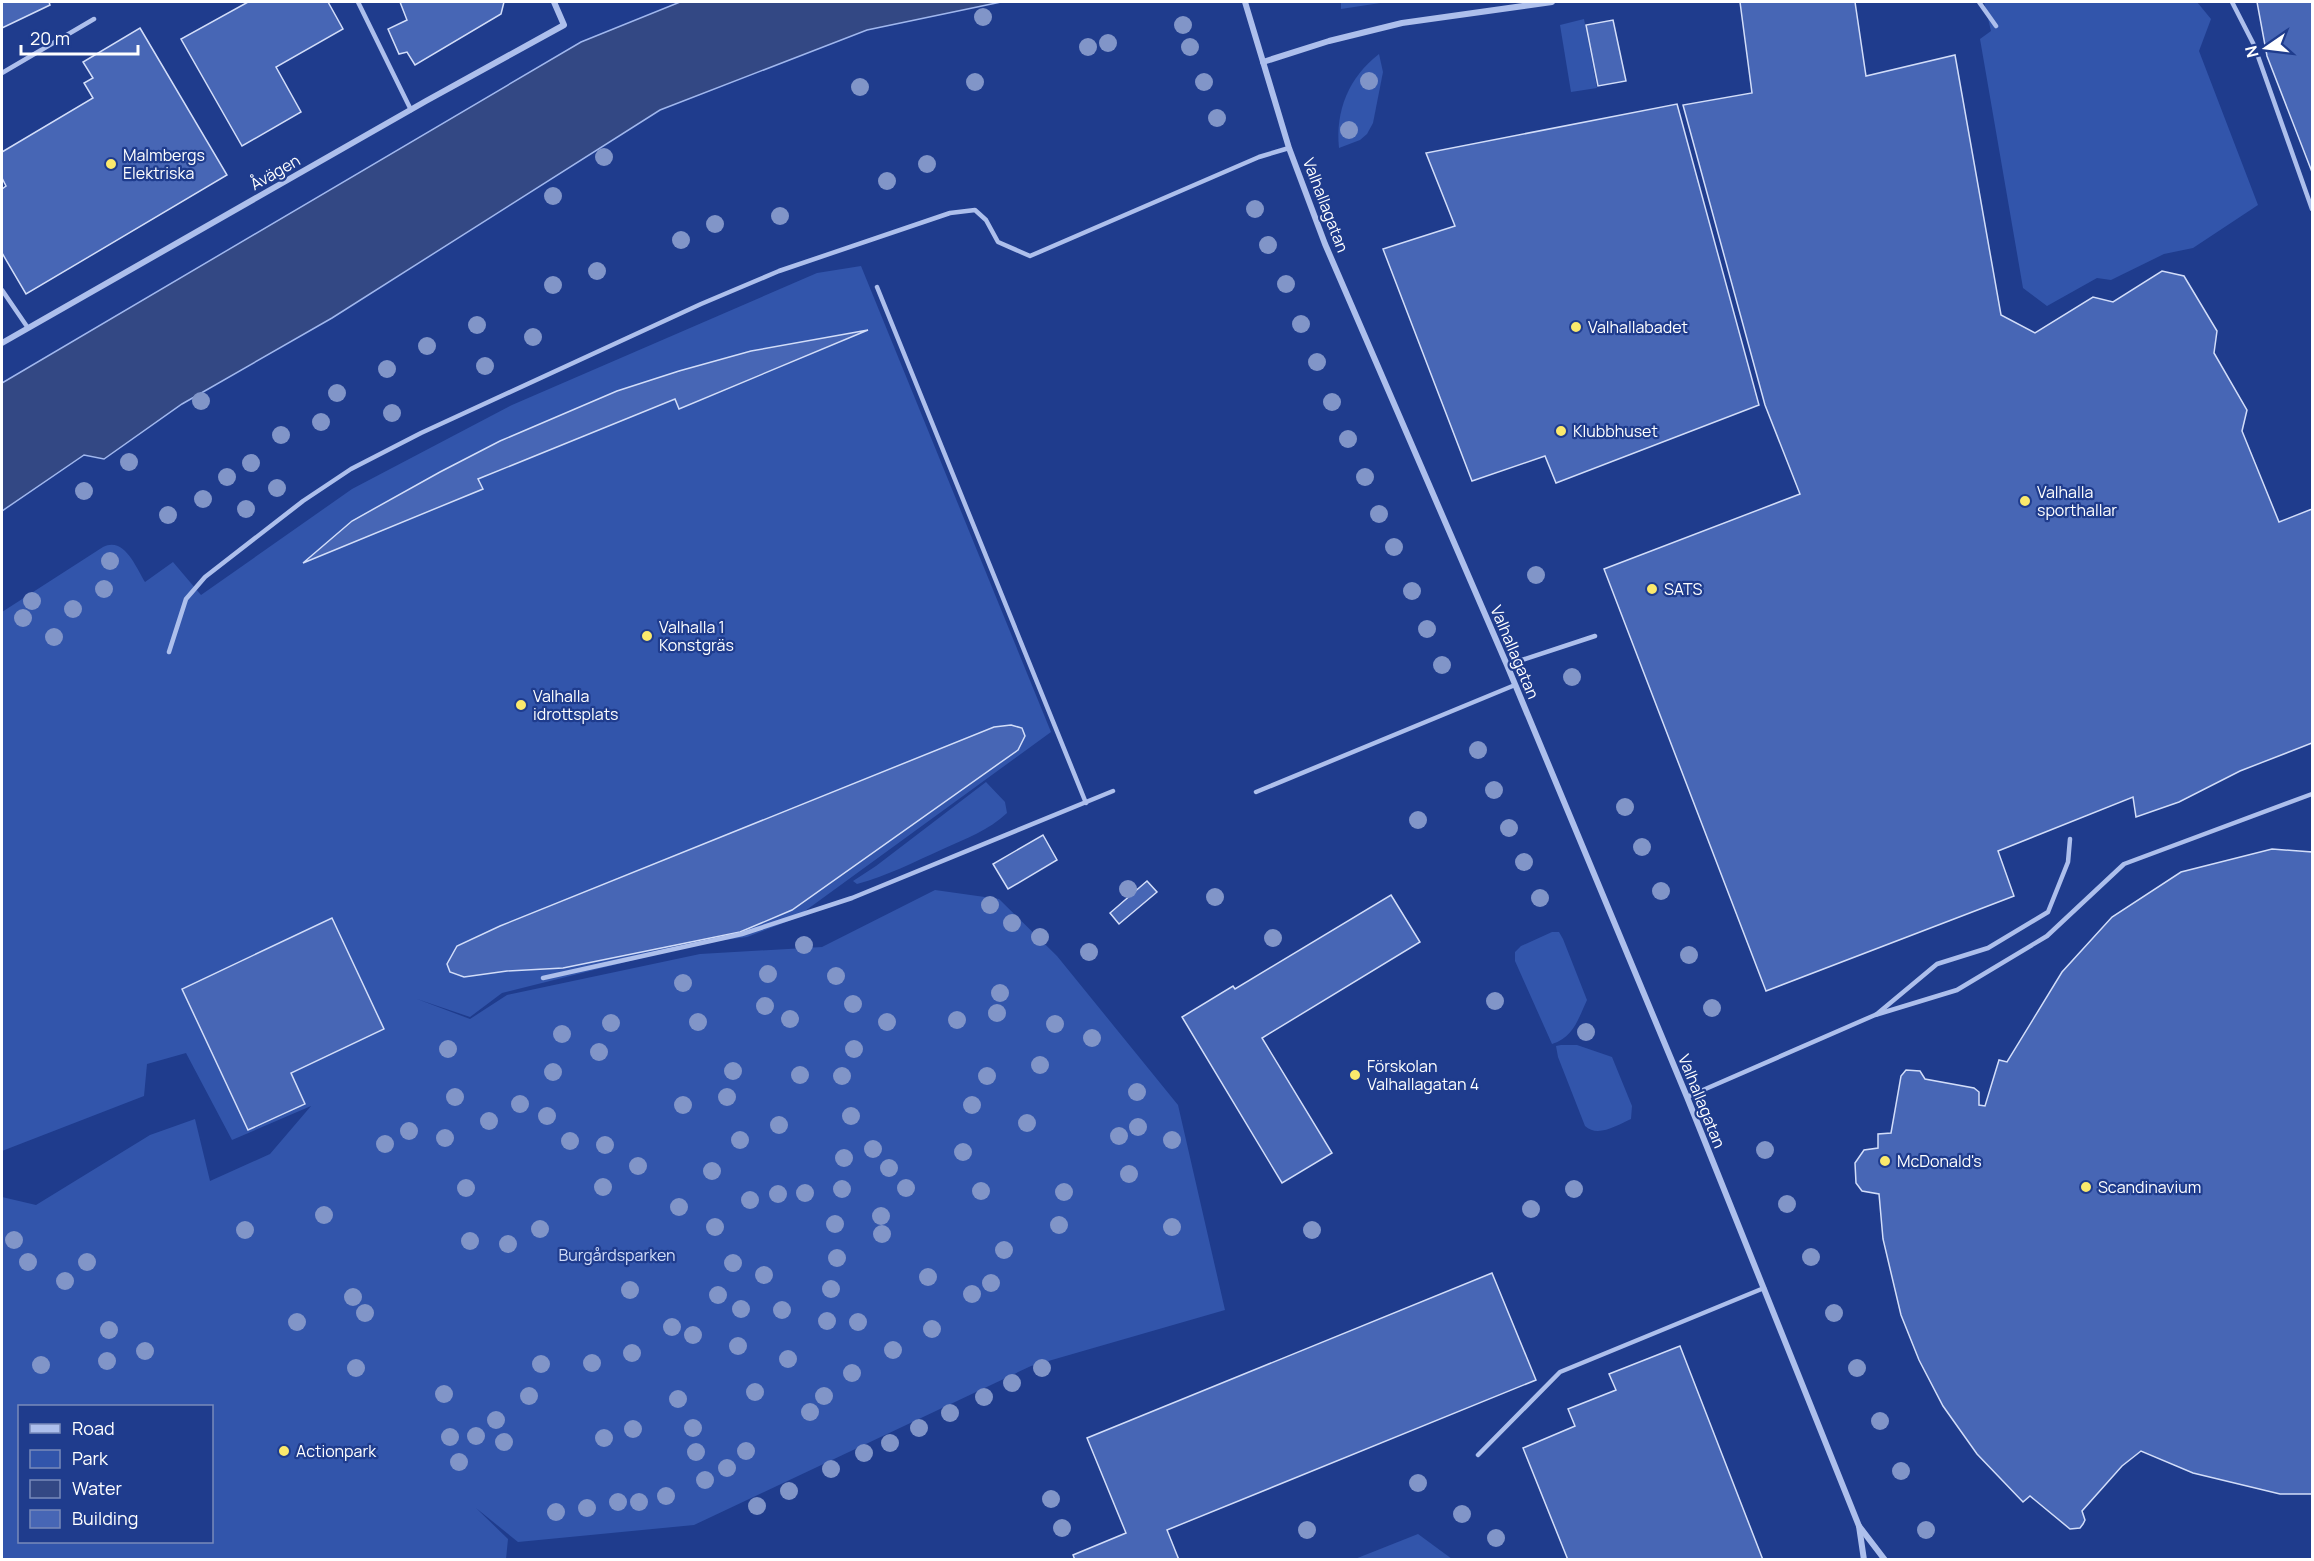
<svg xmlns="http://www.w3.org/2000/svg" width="2314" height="1561" viewBox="0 0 2314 1561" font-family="Manrope,sans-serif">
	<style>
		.green { fill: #3255ab; fill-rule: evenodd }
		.water { fill: #334884; stroke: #a0b7ee; stroke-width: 1.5 }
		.building { fill: #4766b5; stroke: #d2ddf9; stroke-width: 1.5 }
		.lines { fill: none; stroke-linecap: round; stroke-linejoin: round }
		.lane { stroke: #adbfec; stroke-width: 4.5 }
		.street { stroke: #adbfec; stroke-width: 6 }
		.tree { fill: #8195c8 }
		.poi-dot { fill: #fbe96c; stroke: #1f3c8d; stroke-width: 2 }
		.labels { text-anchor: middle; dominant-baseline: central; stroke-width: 4.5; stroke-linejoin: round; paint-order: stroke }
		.poi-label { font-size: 16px; fill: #fff; stroke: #1f3c8d; text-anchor: start }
		.street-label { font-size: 16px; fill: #fff; stroke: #1f3c8d }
		.park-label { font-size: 16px; fill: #d2ddf9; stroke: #1f3c8d }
	</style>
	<rect width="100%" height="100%" fill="#1f3c8d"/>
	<g class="green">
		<polygon points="1341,2 1387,2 1341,9"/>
		<polygon points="1984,2 2197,2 2211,19 2199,51 2258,205 2193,248 2164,254 2111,280 2097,278 2047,306 2023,288 1980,39 1991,31"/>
		<polygon points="1584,19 1597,88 1571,92 1560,25"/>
		<path d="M 1379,54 L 1383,72 L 1373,123 L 1367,134 L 1360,140 L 1339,148 C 1335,111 1349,77 1379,54 Z"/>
		<path d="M 861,266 L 1051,732 L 794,919 L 747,937 L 702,943 L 502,993 L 470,1017 L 417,999 L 470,1019 L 507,995 L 700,954 L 822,947 L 935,890 L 999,899 L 1057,956 L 1178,1105 L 1225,1310 L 1031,1366 L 694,1525 L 518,1542 L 476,1508 L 508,1539 L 506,1559 L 2,1559 L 2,1197 L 36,1205 L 150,1135 L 195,1119 L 210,1181 L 270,1154 L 311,1106 L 232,1140 L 186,1053 L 147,1064 L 144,1096 L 2,1151 L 2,612 L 103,547 C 124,536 136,567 145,582 L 173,562 L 201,595 L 352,489 L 512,405 L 817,273 ZM 20,1406 L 212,1406 L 212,1542 L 20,1542 Z"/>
		<path d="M 986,782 L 1005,802 L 1007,813 C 989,830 965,839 943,849 C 914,862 887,876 857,884 L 853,881 L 876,866 Z"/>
		<path d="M 1552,932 L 1559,932 L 1563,939 L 1587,1000 C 1578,1019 1574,1037 1552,1044 L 1515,961 L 1515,952 L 1521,946 Z"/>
		<path d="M 1561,1045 L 1577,1045 L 1612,1057 L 1632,1106 L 1631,1119 C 1617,1125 1598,1138 1585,1126 L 1558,1057 L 1556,1046 Z"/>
		<polygon points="1418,1534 1452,1559 1355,1559"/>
	</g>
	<polygon class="water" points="680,2 1001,2 867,30 660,110 332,318 182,404 104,459 84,455 2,511 2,383 581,42"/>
	<g class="building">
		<polygon points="2,2 49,2 50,5 2,28"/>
		<polygon points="248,2 328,2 343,29 276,67 301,112 242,146 181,39"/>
		<polygon points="400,2 504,2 501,14 415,65 407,52 399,54 388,29 407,20"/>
		<polygon points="1740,2 1855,2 1866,76 1955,55 2001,315 2035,333 2093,297 2113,302 2162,271 2184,276 2217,331 2214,353 2247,410 2242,431 2279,522 2312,509 2312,743 2240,771 2179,802 2136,817 2133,797 1998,851 2014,896 1766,991 1604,569 1800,494 1765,405 1683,105 1752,93"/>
		<polygon points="2257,2 2312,2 2312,172 2267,56"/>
		<polygon points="1613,20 1626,81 1598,86 1586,25"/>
		<polygon points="140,28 227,175 26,294 2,253 2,189 6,186 2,178 2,152 93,98 84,83 93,78 83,62"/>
		<polygon points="1677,104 1759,405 1556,483 1545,456 1472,481 1383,249 1455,226 1426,153"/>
		<polygon points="868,330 679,409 675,399 478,479 483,489 303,563 352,521 440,472 500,441 617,391 679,371 751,351"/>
		<polygon points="1011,725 1022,728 1025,736 1018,750 792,910 740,932 563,968 507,971 464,977 450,972 447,964 457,946 500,926 994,727"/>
		<polygon points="1043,835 1057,860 1008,889 993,864"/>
		<polygon points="2272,849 2312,852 2312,1494 2280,1494 2193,1473 2141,1451 2122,1466 2082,1511 2085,1520 2083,1524 2080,1528 2070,1529 2030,1496 2023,1502 1977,1454 1943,1406 1919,1360 1901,1315 1883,1239 1879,1194 1862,1191 1856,1183 1855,1163 1864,1150 1878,1148 1878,1134 1891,1133 1901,1076 1906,1070 1920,1071 1925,1079 1974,1088 1979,1092 1979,1105 1985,1106 1999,1060 2007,1062 2062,972 2112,917 2181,872"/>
		<polygon points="1147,881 1157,892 1119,924 1110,913"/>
		<polygon points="1391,895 1420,942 1262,1038 1332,1153 1282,1183 1182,1017 1233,986 1235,989"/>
		<polygon points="332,918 384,1029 291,1073 305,1104 248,1130 182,989"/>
		<polygon points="1492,1273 1536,1380 1167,1530 1179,1560 1075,1560 1073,1555 1126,1533 1087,1438"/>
		<polygon points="1680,1346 1763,1560 1568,1560 1523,1448 1575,1426 1568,1409 1616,1390 1609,1374"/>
	</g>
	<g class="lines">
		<g class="lane">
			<polyline points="358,2 411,110"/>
			<polyline points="1979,2 1996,26"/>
			<polyline points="2232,2 2254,45 2312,209"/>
			<polyline points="2,73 94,19"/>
			<polyline points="877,287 1086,803"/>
			<polyline points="2,290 28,328"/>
			<polyline points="169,652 186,599 205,577 303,501 351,469 421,433 701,304 779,271 950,213 975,210 986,220 998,242 1030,256 1259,157 1289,148"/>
			<polyline points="1507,665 1595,636"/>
			<polyline points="1256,792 1515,685"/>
			<polyline points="543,978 742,934 852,898 1113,791"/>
			<polyline points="1877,1014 1937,964 1988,948 2048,912 2068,862 2070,839"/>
			<polyline points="1687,1097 1875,1015 1957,990 2047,936 2124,864 2312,794"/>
			<polyline points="1478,1455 1560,1372 1764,1288"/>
		</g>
		<g class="street">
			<polyline points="1245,2 1289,148 1325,244 1507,665 1687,1097 1859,1526 1864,1560"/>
			<polyline points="1263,62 1329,41 1402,23 1552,2"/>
			<polyline points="2,343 426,101 564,25 554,2"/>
			<polyline points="1859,1526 1885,1560"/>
		</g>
	</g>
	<g class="tree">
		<circle cx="983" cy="17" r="9"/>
		<circle cx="1183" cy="25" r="9"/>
		<circle cx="1108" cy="43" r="9"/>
		<circle cx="1088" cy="47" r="9"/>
		<circle cx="1190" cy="47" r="9"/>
		<circle cx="1369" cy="81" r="9"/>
		<circle cx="975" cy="82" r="9"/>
		<circle cx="1204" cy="82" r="9"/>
		<circle cx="860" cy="87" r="9"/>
		<circle cx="1217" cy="118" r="9"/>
		<circle cx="1349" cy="130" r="9"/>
		<circle cx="604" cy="157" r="9"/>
		<circle cx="927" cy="164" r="9"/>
		<circle cx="887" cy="181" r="9"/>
		<circle cx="553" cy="196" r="9"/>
		<circle cx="1255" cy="209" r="9"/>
		<circle cx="780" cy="216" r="9"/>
		<circle cx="715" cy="224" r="9"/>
		<circle cx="681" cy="240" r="9"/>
		<circle cx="1268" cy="245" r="9"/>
		<circle cx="597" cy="271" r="9"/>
		<circle cx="1286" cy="284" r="9"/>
		<circle cx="553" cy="285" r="9"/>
		<circle cx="1301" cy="324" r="9"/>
		<circle cx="477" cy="325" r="9"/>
		<circle cx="533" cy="337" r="9"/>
		<circle cx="427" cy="346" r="9"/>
		<circle cx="1317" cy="362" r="9"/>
		<circle cx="485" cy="366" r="9"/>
		<circle cx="387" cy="369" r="9"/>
		<circle cx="337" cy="393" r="9"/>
		<circle cx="201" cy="401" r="9"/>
		<circle cx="1332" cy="402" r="9"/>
		<circle cx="392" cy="413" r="9"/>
		<circle cx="321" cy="422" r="9"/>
		<circle cx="281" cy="435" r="9"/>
		<circle cx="1348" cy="439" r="9"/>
		<circle cx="129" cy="462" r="9"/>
		<circle cx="251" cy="463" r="9"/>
		<circle cx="227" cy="477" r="9"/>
		<circle cx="1365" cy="477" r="9"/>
		<circle cx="277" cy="488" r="9"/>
		<circle cx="84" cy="491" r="9"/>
		<circle cx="203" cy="499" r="9"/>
		<circle cx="246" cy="509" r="9"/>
		<circle cx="1379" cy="514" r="9"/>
		<circle cx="168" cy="515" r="9"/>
		<circle cx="1394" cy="547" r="9"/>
		<circle cx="110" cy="561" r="9"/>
		<circle cx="1536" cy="575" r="9"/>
		<circle cx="104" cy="589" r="9"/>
		<circle cx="1412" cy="591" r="9"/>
		<circle cx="32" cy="601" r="9"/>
		<circle cx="73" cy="609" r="9"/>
		<circle cx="23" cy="618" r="9"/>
		<circle cx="1427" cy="629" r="9"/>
		<circle cx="54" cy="637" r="9"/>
		<circle cx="1442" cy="665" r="9"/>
		<circle cx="1572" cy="677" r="9"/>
		<circle cx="1478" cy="750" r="9"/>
		<circle cx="1494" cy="790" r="9"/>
		<circle cx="1625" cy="807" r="9"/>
		<circle cx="1418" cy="820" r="9"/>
		<circle cx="1509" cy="828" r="9"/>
		<circle cx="1642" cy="847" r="9"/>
		<circle cx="1524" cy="862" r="9"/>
		<circle cx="1128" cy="889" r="9"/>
		<circle cx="1661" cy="891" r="9"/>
		<circle cx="1215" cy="897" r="9"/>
		<circle cx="1540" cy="898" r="9"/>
		<circle cx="990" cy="905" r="9"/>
		<circle cx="1012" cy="923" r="9"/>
		<circle cx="1040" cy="937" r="9"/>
		<circle cx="1273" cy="938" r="9"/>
		<circle cx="804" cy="945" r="9"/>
		<circle cx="1089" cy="952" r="9"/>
		<circle cx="1689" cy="955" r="9"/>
		<circle cx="768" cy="974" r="9"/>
		<circle cx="836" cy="976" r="9"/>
		<circle cx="683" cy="983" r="9"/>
		<circle cx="1000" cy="993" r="9"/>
		<circle cx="1495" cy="1001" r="9"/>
		<circle cx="853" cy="1004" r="9"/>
		<circle cx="765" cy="1006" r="9"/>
		<circle cx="1712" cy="1008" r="9"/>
		<circle cx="997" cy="1013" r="9"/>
		<circle cx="790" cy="1019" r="9"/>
		<circle cx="957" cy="1020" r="9"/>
		<circle cx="698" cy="1022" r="9"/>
		<circle cx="887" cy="1022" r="9"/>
		<circle cx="611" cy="1023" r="9"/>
		<circle cx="1055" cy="1024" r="9"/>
		<circle cx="1586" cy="1032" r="9"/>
		<circle cx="562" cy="1034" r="9"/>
		<circle cx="1092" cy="1038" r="9"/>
		<circle cx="448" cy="1049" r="9"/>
		<circle cx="854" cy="1049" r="9"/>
		<circle cx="599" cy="1052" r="9"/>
		<circle cx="1040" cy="1065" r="9"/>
		<circle cx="733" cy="1071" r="9"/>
		<circle cx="553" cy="1072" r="9"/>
		<circle cx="800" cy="1075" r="9"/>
		<circle cx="842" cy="1076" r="9"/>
		<circle cx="987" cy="1076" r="9"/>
		<circle cx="1137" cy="1092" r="9"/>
		<circle cx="455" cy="1097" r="9"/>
		<circle cx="727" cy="1097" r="9"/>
		<circle cx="520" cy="1104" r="9"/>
		<circle cx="683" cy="1105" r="9"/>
		<circle cx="972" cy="1105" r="9"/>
		<circle cx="547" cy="1116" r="9"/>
		<circle cx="851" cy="1116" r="9"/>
		<circle cx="489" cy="1121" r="9"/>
		<circle cx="1027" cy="1123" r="9"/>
		<circle cx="779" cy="1125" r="9"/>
		<circle cx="1138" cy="1127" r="9"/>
		<circle cx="409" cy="1131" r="9"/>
		<circle cx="1119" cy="1136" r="9"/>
		<circle cx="445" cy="1138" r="9"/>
		<circle cx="740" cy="1140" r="9"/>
		<circle cx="1172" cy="1140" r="9"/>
		<circle cx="570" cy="1141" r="9"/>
		<circle cx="385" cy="1144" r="9"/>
		<circle cx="605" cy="1145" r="9"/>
		<circle cx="873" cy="1149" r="9"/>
		<circle cx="1765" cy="1150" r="9"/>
		<circle cx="963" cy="1152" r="9"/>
		<circle cx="844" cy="1158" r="9"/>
		<circle cx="638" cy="1166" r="9"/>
		<circle cx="889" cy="1168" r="9"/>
		<circle cx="712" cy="1171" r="9"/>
		<circle cx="1129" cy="1174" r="9"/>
		<circle cx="603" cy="1187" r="9"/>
		<circle cx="466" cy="1188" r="9"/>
		<circle cx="906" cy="1188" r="9"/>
		<circle cx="842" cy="1189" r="9"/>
		<circle cx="1574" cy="1189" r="9"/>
		<circle cx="981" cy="1191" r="9"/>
		<circle cx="1064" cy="1192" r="9"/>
		<circle cx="805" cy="1193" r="9"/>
		<circle cx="778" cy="1194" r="9"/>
		<circle cx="750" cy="1200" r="9"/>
		<circle cx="1787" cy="1204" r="9"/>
		<circle cx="679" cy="1207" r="9"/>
		<circle cx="1531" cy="1209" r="9"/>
		<circle cx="324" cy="1215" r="9"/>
		<circle cx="881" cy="1216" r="9"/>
		<circle cx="835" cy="1224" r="9"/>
		<circle cx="1059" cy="1225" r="9"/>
		<circle cx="715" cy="1227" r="9"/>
		<circle cx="1172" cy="1227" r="9"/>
		<circle cx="540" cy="1229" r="9"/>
		<circle cx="245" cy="1230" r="9"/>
		<circle cx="1312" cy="1230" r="9"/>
		<circle cx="882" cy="1234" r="9"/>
		<circle cx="14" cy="1240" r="9"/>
		<circle cx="470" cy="1241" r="9"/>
		<circle cx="508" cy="1244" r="9"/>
		<circle cx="1004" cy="1250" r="9"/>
		<circle cx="1811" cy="1257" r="9"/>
		<circle cx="837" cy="1258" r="9"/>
		<circle cx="28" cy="1262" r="9"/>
		<circle cx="87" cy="1262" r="9"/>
		<circle cx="733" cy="1263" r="9"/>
		<circle cx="764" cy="1275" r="9"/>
		<circle cx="928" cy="1277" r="9"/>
		<circle cx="65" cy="1281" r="9"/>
		<circle cx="991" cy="1283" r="9"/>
		<circle cx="831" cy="1289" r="9"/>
		<circle cx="630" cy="1290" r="9"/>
		<circle cx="972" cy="1294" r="9"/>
		<circle cx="718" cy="1295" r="9"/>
		<circle cx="353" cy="1297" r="9"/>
		<circle cx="741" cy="1309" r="9"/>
		<circle cx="782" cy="1310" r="9"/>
		<circle cx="365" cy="1313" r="9"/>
		<circle cx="1834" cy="1313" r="9"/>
		<circle cx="827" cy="1321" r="9"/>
		<circle cx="297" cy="1322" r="9"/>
		<circle cx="858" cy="1322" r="9"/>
		<circle cx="672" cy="1327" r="9"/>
		<circle cx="932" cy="1329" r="9"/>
		<circle cx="109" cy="1330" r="9"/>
		<circle cx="693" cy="1335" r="9"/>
		<circle cx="738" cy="1346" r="9"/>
		<circle cx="893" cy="1350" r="9"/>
		<circle cx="145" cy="1351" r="9"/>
		<circle cx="632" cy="1353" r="9"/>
		<circle cx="788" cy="1359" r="9"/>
		<circle cx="107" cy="1361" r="9"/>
		<circle cx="592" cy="1363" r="9"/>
		<circle cx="541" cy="1364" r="9"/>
		<circle cx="41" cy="1365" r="9"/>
		<circle cx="356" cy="1368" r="9"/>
		<circle cx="1042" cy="1368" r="9"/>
		<circle cx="1857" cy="1368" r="9"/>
		<circle cx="852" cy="1373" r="9"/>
		<circle cx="1012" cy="1383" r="9"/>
		<circle cx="755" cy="1392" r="9"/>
		<circle cx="444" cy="1394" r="9"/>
		<circle cx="529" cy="1396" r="9"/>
		<circle cx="824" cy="1396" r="9"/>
		<circle cx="984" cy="1397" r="9"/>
		<circle cx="678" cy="1399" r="9"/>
		<circle cx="810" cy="1412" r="9"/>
		<circle cx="950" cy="1413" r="9"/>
		<circle cx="496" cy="1420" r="9"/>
		<circle cx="1880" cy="1421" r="9"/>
		<circle cx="693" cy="1428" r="9"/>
		<circle cx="919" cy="1428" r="9"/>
		<circle cx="633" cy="1429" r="9"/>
		<circle cx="476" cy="1436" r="9"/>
		<circle cx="450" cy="1437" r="9"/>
		<circle cx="604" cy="1438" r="9"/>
		<circle cx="504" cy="1442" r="9"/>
		<circle cx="890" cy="1443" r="9"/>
		<circle cx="746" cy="1451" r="9"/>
		<circle cx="696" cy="1452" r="9"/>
		<circle cx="864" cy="1453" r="9"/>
		<circle cx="459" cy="1462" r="9"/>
		<circle cx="727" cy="1468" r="9"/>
		<circle cx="831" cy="1469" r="9"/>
		<circle cx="1901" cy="1471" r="9"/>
		<circle cx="705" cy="1480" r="9"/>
		<circle cx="1418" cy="1483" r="9"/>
		<circle cx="789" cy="1491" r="9"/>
		<circle cx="666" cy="1496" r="9"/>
		<circle cx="1051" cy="1499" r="9"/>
		<circle cx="618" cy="1502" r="9"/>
		<circle cx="639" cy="1502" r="9"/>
		<circle cx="757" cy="1506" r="9"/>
		<circle cx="587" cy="1508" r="9"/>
		<circle cx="556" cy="1512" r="9"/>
		<circle cx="1462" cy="1514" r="9"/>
		<circle cx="1062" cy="1528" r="9"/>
		<circle cx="1307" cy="1530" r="9"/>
		<circle cx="1926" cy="1530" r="9"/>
		<circle cx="1496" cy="1538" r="9"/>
	</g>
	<g class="poi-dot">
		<circle cx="111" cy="164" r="6"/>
		<circle cx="1576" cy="327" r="6"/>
		<circle cx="1561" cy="431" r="6"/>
		<circle cx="2025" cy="501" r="6"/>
		<circle cx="1652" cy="589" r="6"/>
		<circle cx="647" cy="636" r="6"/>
		<circle cx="521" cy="705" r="6"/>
		<circle cx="1355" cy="1075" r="6"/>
		<circle cx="1885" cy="1161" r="6"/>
		<circle cx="2086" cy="1187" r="6"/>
		<circle cx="284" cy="1451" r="6"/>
	</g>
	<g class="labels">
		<g class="poi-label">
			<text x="123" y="155">Malmbergs<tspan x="123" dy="18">Elektriska</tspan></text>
			<text x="1588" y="327">Valhallabadet</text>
			<text x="1573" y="431">Klubbhuset</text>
			<text x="2037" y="492">Valhalla<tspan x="2037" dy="18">sporthallar</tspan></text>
			<text x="1664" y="589">SATS</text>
			<text x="659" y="627">Valhalla 1<tspan x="659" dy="18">Konstgräs</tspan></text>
			<text x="533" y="696">Valhalla<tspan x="533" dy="18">idrottsplats</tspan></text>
			<text x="1367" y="1066">Förskolan<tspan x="1367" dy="18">Valhallagatan 4</tspan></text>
			<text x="1897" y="1161">McDonald's</text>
			<text x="2098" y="1187">Scandinavium</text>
			<text x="296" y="1451">Actionpark</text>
		</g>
		<g class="street-label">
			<text transform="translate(275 172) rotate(-30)">Åvägen</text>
			<text transform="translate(1326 205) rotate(69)">Valhallagatan</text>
			<text transform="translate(1515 652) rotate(67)">Valhallagatan</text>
			<text transform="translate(1702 1101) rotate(68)">Valhallagatan</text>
		</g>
		<g class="park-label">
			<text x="617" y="1255">Burgårdsparken</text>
		</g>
	</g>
	<rect width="2314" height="1561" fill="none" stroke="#ffffff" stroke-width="6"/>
	<rect x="18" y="1405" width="195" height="138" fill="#1f3c8d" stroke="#798abb" stroke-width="1.5"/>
	<rect x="30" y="1424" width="30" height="9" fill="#adbfec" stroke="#798abb" stroke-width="1.5"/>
	<text x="72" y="1435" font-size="18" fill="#ffffff">Road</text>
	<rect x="30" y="1450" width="30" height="18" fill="#3255ab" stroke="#798abb" stroke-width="1.5"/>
	<text x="72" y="1465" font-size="18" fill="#ffffff">Park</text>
	<rect x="30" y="1480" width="30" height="18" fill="#334884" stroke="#798abb" stroke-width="1.5"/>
	<text x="72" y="1495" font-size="18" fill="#ffffff">Water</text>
	<rect x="30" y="1510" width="30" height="18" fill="#4766b5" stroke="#798abb" stroke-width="1.5"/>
	<text x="72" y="1525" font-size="18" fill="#ffffff">Building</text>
	<g transform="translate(2266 48) rotate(256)" stroke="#1f3c8d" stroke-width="4.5" paint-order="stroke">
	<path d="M0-4.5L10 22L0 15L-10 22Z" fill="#ffffff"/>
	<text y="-9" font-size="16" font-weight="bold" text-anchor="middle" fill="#ffffff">N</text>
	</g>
	<path d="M21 45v9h117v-9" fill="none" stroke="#ffffff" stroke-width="3"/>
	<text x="30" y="45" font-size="18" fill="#ffffff" stroke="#1f3c8d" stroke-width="4.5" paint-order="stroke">20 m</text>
</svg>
